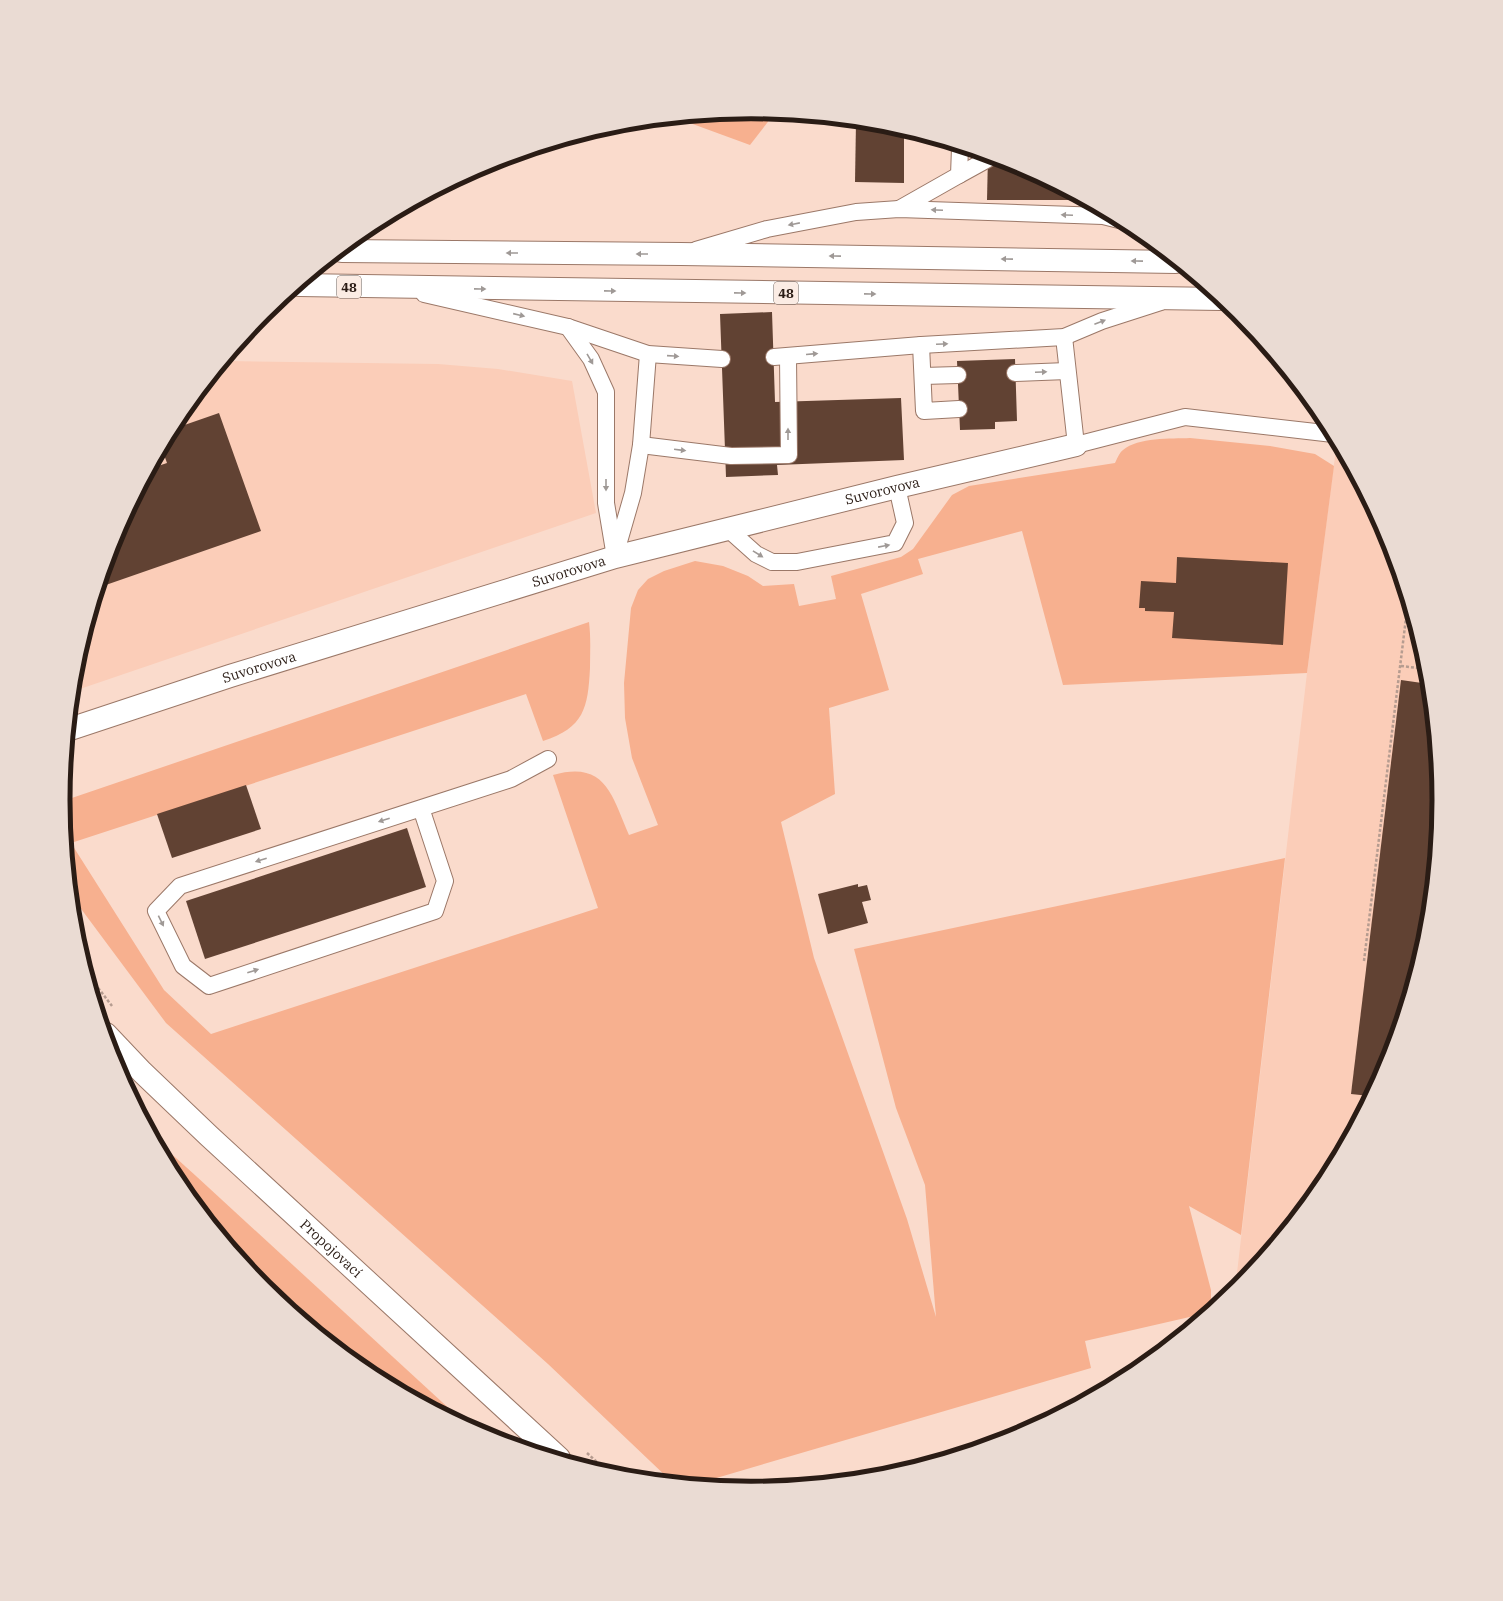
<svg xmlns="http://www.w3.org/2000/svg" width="1503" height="1601" viewBox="0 0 1503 1601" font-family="'IBM Plex Serif',serif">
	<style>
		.built { fill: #fbcdb8 }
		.green { fill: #f7b08f }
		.building { fill: #614233 }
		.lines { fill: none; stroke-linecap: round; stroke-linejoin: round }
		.lane-casing { stroke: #9b7868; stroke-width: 18 }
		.street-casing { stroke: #9b7868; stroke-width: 24 }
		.highway-casing { stroke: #9b7868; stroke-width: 24 }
		.path { stroke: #b69c90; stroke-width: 2.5; stroke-dasharray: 3 2; stroke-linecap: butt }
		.lane { stroke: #fff; stroke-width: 16 }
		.street { stroke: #fff; stroke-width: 22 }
		.highway { stroke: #fff; stroke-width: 22 }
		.oneway { fill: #9f9996 }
		.labels { text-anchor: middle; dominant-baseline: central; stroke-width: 4; stroke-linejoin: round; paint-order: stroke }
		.shield { fill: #fbece4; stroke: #695a53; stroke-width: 1 }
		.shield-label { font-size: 13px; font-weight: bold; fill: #2a1c15 }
		.street-label { font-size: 14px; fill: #2a1c15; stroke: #fbece4 }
		.rim { fill: none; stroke: #2a1c15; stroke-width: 5 }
	</style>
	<rect width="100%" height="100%" fill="#fadbcc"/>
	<g class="built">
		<polygon points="226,361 438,364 498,369 572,381 596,513 74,691 76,666 116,537 179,418"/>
		<polygon points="1337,441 1388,537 1427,666 1440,801 1427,935 1387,1064 1324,1183 1235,1290 1307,673"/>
	</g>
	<g class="green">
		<polygon points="752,112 774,114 750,145 679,119"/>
		<path d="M 1190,438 L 1270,446 L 1315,454 L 1334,466 L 1307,673 L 1063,685 L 1022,531 L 918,559 L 923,574 L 861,594 L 889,690 L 829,708 L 835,794 L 781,822 L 814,958 L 907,1219 L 936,1317 L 925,1185 L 896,1108 L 854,949 L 1285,858 L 1241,1235 L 1189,1206 L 1211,1290 L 1211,1303 L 1194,1316 L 1085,1341 L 1091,1368 L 696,1484 L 671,1481 L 548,1364 L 166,1023 L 73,898 L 63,801 L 589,622 C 591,638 590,653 590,668 C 588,708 584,728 543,741 L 526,694 L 71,843 L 164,990 L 211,1034 L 598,908 L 553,775 C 606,760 612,796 629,835 L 658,825 L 632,758 L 625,718 L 624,683 L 631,608 L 638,590 L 648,579 L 664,571 L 695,561 L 723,566 L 748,576 L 763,586 L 794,584 L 799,606 L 836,599 L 831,576 L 901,557 L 913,549 L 952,495 L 969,486 L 1115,463 C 1117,459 1119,453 1123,450 C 1138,437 1171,439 1190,438 Z"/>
		<polygon points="155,1139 196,1176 467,1425 369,1373 264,1287 179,1183"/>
	</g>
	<g class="building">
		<polygon points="856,122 886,125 904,131 904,183 855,182"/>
		<polygon points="988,156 1015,165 1073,195 1073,200 987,200"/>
		<polygon points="772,312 775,402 901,398 904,460 777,465 778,475 726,477 720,314"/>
		<polygon points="1015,359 1017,421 995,422 995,429 960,430 957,361"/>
		<polygon points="219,413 261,531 100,587 116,537 152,468 167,463 162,449 173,429"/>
		<polygon points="1177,557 1288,563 1283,645 1172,638 1174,612 1145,611 1145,608 1139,608 1141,581 1176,583"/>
		<polygon points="1401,680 1429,684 1440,801 1427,935 1387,1064 1370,1096 1351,1094"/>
		<polygon points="246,785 261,829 172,858 157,814"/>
		<polygon points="407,828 426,887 205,959 186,901"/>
		<polygon points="858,884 858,887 867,885 871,900 862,902 868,923 828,934 818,894"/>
	</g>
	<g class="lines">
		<g class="lane-casing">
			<g id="lane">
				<polyline points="959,175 988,159"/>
				<polyline points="899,209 959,175 960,148"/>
				<polyline points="696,250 767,229 856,212 899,209 1103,216 1119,220"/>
				<polyline points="424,294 568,327 648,354 722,359"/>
				<polyline points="568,327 591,359 606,392 606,503 615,557"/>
				<polyline points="1064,337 1076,445 1185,417 1333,434"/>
				<polyline points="921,345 924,411 959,409"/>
				<polyline points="774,357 921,345 1064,337 1102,321 1161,302"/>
				<polyline points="1015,373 1067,371"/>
				<polyline points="923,376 958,375"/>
				<polyline points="641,445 731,456 789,455 788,357"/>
				<polyline points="728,529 756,554 772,562 797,562 895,543 905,523 897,487"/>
				<polyline points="616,552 633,493 641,445 648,354"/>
				<polyline points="421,808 445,881 435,911 209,986 183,966 156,911 180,886 511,779 548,759"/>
			</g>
		</g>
		<g class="street-casing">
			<g id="street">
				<path id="s1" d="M 70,729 L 230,676 L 615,557 L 897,487 L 1076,445"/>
				<path id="s2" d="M 106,1034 L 142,1072 L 209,1136 L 559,1458"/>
			</g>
		</g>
		<g class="highway-casing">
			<g id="highway">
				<polyline points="342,251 681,254 1176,262"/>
				<polyline points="299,285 1221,299"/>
			</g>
		</g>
		<g class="path">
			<polyline points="1401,666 1427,669"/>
			<polyline points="1364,961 1406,618"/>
			<polyline points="89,976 112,1006"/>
			<polyline points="587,1453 610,1474"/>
		</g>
		<use href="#lane" class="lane"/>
		<use href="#street" class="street"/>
		<use href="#highway" class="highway"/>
	</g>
	<defs><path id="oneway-solid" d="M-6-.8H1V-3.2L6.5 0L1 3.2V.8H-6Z"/></defs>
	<g class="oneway">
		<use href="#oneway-solid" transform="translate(937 210) rotate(-178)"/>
		<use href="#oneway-solid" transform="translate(1067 215) rotate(-178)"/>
		<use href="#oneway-solid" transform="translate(794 224) rotate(169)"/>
		<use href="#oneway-solid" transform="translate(512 253) rotate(-180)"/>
		<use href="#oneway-solid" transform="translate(642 254) rotate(-180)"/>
		<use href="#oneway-solid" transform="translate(835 256) rotate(-179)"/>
		<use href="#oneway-solid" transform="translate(1007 259) rotate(-179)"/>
		<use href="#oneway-solid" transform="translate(1137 261) rotate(-179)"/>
		<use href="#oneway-solid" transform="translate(480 289) rotate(1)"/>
		<use href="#oneway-solid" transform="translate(610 291) rotate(1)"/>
		<use href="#oneway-solid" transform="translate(740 293) rotate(1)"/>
		<use href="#oneway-solid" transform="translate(870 294) rotate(1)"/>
		<use href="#oneway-solid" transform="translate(519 315) rotate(13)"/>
		<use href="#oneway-solid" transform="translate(1100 322) rotate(-21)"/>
		<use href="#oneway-solid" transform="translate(942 344) rotate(-3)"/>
		<use href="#oneway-solid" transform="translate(812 354) rotate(-5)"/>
		<use href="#oneway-solid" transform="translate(673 356) rotate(4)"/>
		<use href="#oneway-solid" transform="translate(590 359) rotate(60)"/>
		<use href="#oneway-solid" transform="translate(1041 372) rotate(-2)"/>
		<use href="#oneway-solid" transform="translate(788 434) rotate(-90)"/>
		<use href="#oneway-solid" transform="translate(680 450) rotate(7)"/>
		<use href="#oneway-solid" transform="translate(606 485) rotate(90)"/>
		<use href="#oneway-solid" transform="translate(884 546) rotate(-11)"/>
		<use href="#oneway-solid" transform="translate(758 554) rotate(32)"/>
		<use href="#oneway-solid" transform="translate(384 820) rotate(162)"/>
		<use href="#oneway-solid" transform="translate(261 860) rotate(162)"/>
		<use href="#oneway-solid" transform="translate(161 921) rotate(64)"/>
		<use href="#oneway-solid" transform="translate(253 971) rotate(-18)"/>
	</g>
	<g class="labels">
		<g class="shield">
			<rect x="337" y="276" width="24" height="22" rx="3"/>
			<rect x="774" y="282" width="24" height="22" rx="3"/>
		</g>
		<g class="shield-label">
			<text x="349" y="287">48</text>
			<text x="786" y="293">48</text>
		</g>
		<g class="street-label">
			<text stroke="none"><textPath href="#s1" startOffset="847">Suvorovova</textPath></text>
			<text stroke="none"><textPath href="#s1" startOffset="523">Suvorovova</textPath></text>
			<text stroke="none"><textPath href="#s1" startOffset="199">Suvorovova</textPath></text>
			<text stroke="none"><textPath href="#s2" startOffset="311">Propojovací</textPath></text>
		</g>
	</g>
	<path d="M0 0H1503V1601H0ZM70 800a681 681 0 1 1 1362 0a681 681 0 1 1-1362 0Z" fill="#eadbd3" fill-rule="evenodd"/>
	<path class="rim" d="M70 800a681 681 0 1 1 1362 0a681 681 0 1 1-1362 0Z"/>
</svg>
